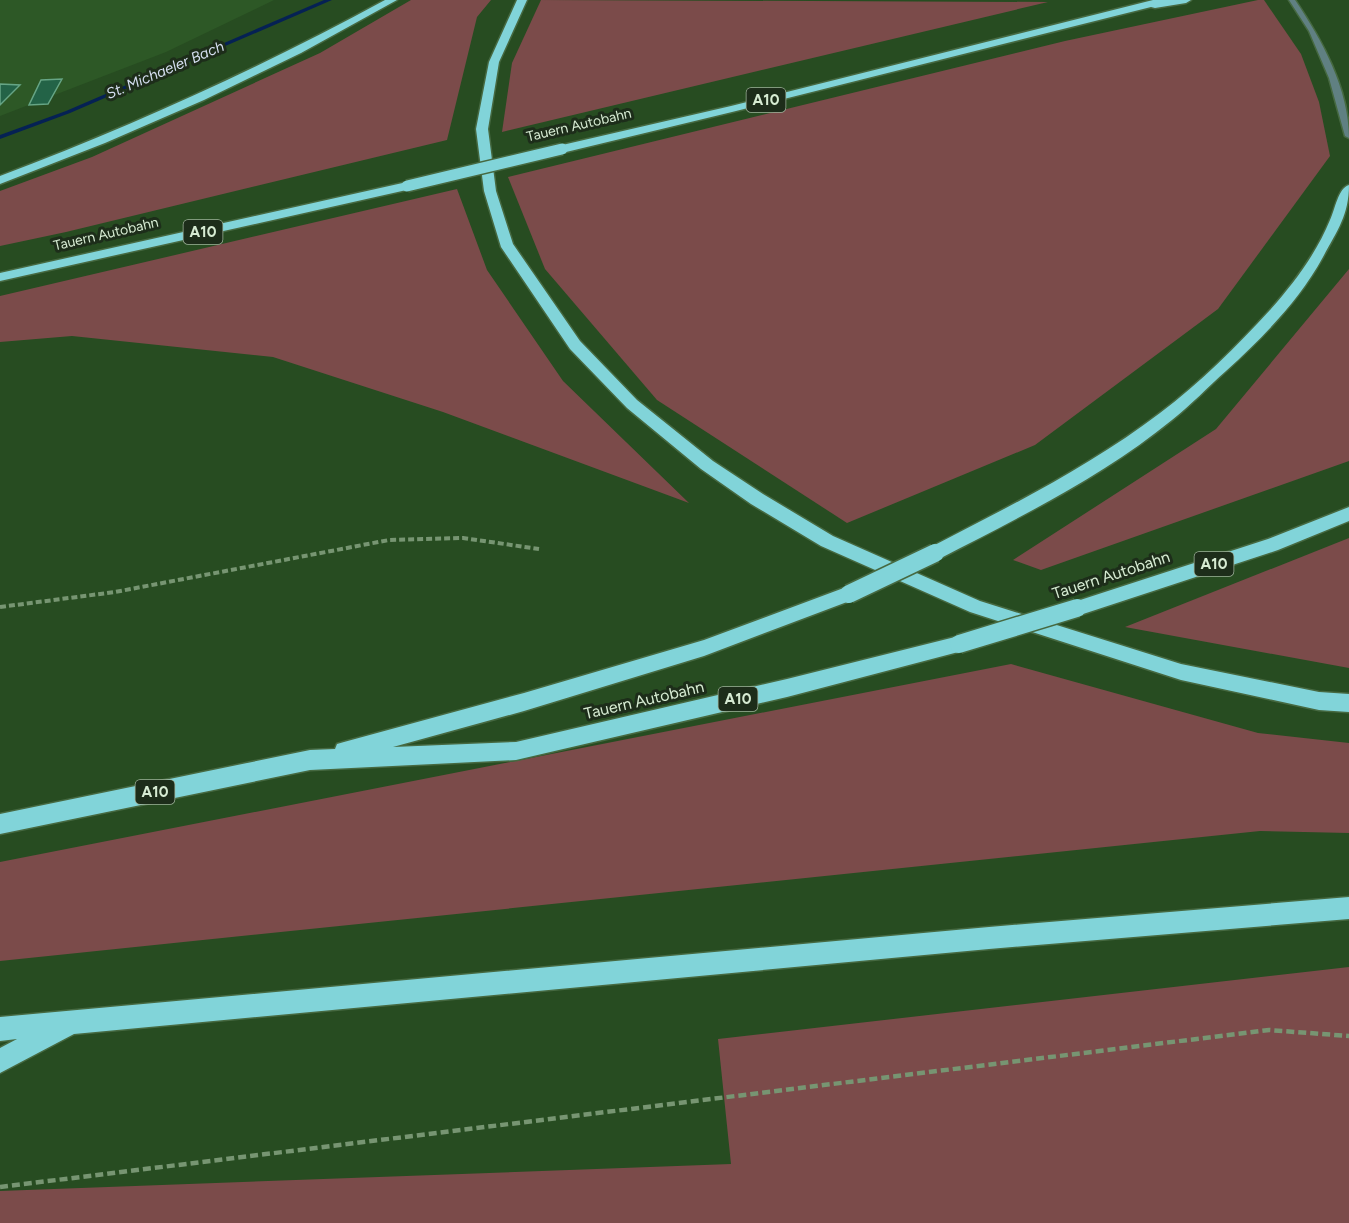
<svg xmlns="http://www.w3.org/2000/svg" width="1349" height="1223" viewBox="0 0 1349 1223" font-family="Figtree,sans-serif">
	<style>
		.built { fill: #2d5826 }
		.green { fill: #7b4b4a }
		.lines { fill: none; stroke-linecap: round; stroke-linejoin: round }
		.stream { fill: #052154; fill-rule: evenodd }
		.building { fill: #236347; stroke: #66a585; stroke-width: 1.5 }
		.lane-casing { stroke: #466941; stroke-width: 3 }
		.highway-casing { stroke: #466941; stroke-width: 3 }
		.path-far1 { stroke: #779572; stroke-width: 4; stroke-dasharray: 6 3; stroke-linecap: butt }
		.path { stroke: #779572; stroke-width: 4.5; stroke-dasharray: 8 4; stroke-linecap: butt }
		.lane { fill: #608082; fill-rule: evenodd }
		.highway { fill: #81d4d9; fill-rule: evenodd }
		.highway-bridge-far1-casing { stroke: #466941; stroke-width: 14; stroke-linecap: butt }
		.highway-bridge-casing { stroke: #466941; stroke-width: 21; stroke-linecap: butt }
		.highway-bridge-far1 { stroke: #81d4d9; stroke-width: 11 }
		.highway-bridge { stroke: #81d4d9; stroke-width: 18 }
		.labels { text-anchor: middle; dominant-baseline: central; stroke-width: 6; stroke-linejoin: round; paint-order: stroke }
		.far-street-label { font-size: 14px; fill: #d6ebd2; stroke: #1d2d1a }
		.far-water-label { font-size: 15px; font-style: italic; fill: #d4deef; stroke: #1d2d1a }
		.shield { fill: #1d2d1a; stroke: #9eb29b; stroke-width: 1.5 }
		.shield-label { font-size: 15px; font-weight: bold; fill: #d6ebd2 }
		.street-label { font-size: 16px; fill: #d6ebd2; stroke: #1d2d1a }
	</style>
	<rect width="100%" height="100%" fill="#274c21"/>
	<polygon class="built" points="0,0 274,0 166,52 0,116"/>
	<g class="green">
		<polygon points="411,0 491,0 477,17 447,140 66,232 0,246 0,191 92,157 320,53"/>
		<polygon points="541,0 1048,2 502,132 512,63"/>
		<polygon points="1258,0 1264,0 1301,54 1319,102 1330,156 1218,309 1035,445 847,523 657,400 545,269 508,177 1065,41"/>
		<polygon points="457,189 487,270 563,381 689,503 443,412 273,357 72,336 0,342 0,296"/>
		<polygon points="1349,269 1349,461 1041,570 1013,560 1216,429"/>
		<polygon points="1349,538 1349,668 1125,627"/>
		<polygon points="1011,664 1258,733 1349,743 1349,833 1260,831 0,961 0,862"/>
		<polygon points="1349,967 1349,1223 0,1223 0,1191 731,1164 718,1039"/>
	</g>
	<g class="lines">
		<polygon class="stream" points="324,0 332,0 70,113 0,139 0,135 66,111"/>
	</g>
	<g class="building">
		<polygon points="62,79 48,104 29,105 41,80"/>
		<polygon points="0,84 20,85 0,105"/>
	</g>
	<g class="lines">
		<g class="lane-casing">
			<path id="lane" d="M 1289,0 L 1295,0 C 1322,40 1349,89 1349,138 L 1345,136 L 1329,78 L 1309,31 Z"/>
		</g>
		<g class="highway-casing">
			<g id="highway">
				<path d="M 385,0 L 397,0 L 301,53 L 204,100 L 105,143 L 0,184 L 0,176 C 132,126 260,68 385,0 Z"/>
				<polygon points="517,0 527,0 499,62 488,129 496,191 513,244 580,341 637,400 713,461 763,494 833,536 980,601 1181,664 1319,692 1349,694 1349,712 1319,710 1181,680 970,612 821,546 751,504 701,469 627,408 570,349 501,247 484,191 476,129 489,62"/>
				<polygon points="1153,0 1191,0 1186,3 1155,8 1151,7 732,112 562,153 556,149 558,146 731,106"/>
				<polygon points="407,182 413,186 411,189 0,281 0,273"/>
				<path d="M 1349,185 C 1349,215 1337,231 1323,257 C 1299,301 1263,337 1226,371 C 1208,387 1191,405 1172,420 C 1102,477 1020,517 941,558 L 935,560 L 929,558 L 926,553 L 929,548 C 1008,507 1089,467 1160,413 C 1200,383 1237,346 1270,310 C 1294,283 1316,254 1330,220 C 1335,210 1338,188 1349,185 Z"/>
				<polygon points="1349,507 1349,521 1278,550 1077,616 1071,613 1068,608 1071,603 1268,539"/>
				<polygon points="849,586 855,589 858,594 855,599 704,656 524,711 393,747 516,742 787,679 959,636 966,638 968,644 966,650 787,697 516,760 310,770 0,834 0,814 310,750 335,749 337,744 344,742 524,693 704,640"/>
				<polygon points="1349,897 1349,919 989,949 74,1034 0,1073 0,1048 17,1039 0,1041 0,1017 989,927"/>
			</g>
		</g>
		<polyline class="path-far1" points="0,607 115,592 389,540 463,538 539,549"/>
		<polyline class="path" points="0,1187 1269,1030 1349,1036"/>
		<use href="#lane" class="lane"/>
		<use href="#highway" class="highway"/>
		<g class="highway-bridge-far1-casing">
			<polyline id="highway-bridge-far1" points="407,186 562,149"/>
		</g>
		<g class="highway-bridge-casing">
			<g id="highway-bridge">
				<polyline points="849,594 935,553"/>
				<polyline points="959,644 1077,608"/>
			</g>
		</g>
		<use href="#highway-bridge-far1" class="highway-bridge-far1"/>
		<use href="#highway-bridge" class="highway-bridge"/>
	</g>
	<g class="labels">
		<g class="far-street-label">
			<text transform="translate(579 125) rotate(-13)">Tauern Autobahn</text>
			<text transform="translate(106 234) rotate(-13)">Tauern Autobahn</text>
		</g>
		<g class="far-water-label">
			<text transform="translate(165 70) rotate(-23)">St. Michaeler Bach</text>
		</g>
		<g class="shield">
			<rect x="746.5" y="88" width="39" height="24" rx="4.5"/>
			<rect x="183.5" y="220" width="39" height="24" rx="4.5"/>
			<rect x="1194.5" y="552" width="39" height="24" rx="4.5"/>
			<rect x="718.5" y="687" width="39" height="24" rx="4.5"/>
			<rect x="135.5" y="780" width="39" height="24" rx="4.5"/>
		</g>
		<g class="shield-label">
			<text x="766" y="100">A10</text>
			<text x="203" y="232">A10</text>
			<text x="1214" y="564">A10</text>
			<text x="738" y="699">A10</text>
			<text x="155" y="792">A10</text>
		</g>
		<g class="street-label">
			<text transform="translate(1111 575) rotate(-18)">Tauern Autobahn</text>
			<text transform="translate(644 700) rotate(-13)">Tauern Autobahn</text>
		</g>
	</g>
</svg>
